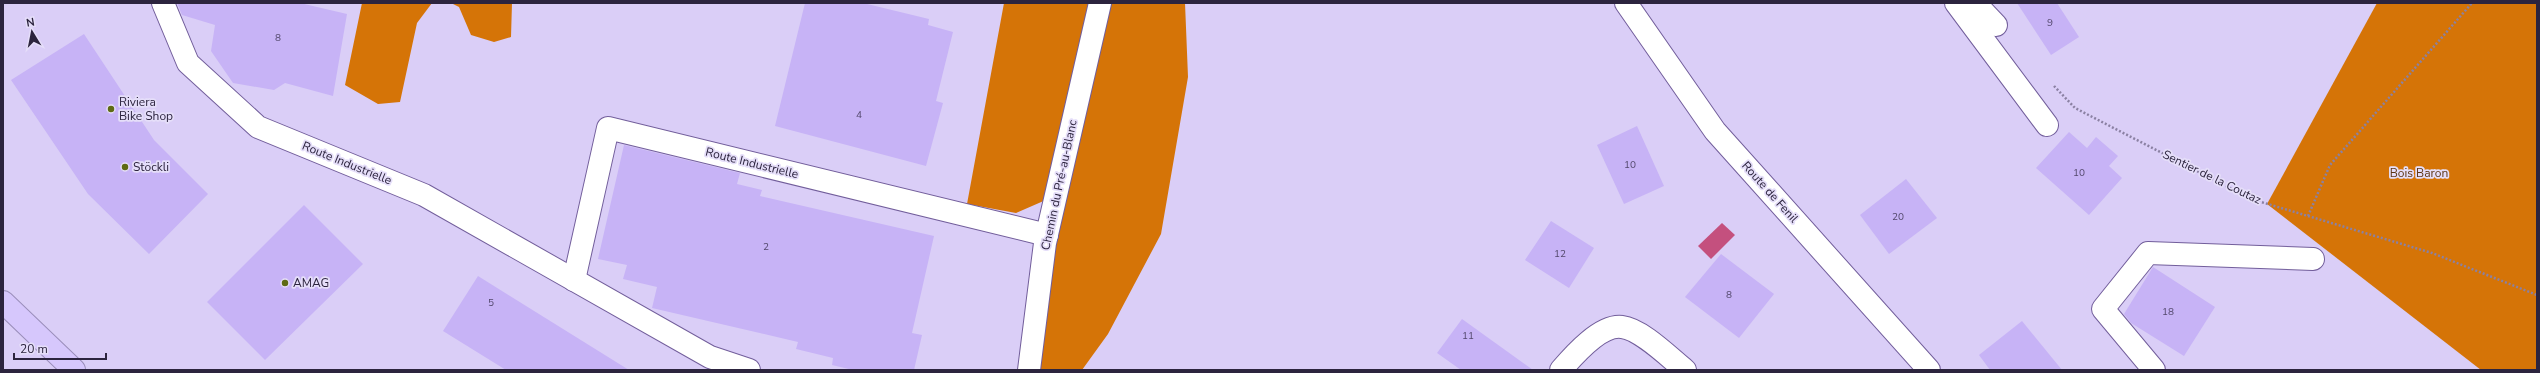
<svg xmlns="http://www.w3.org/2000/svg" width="2540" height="373" viewBox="0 0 2540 373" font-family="'Nunito Sans',sans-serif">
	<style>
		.forest { fill: #d57407 }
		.water { fill: #c4507e }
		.building { fill: #c7b3f6 }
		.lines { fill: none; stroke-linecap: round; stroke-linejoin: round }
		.minor-casing { stroke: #725e9b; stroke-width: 24 }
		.highway-casing { stroke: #9a8eba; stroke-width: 24 }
		.path { stroke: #8b81a3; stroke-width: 2.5; stroke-dasharray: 2 2; stroke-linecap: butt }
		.minor { stroke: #fff; stroke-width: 22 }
		.highway { stroke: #d6c7fc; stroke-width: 22 }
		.poi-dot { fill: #5e6a13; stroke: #e5def9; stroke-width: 1.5 }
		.labels { text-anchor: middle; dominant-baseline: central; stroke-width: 3.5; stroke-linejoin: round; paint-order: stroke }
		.number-label { font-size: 10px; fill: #53486c }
		.poi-label { font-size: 12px; fill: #2c243e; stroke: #e5def9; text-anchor: start }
		.street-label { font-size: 12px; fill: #2c243e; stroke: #e5def9 }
		.park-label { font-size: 12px; fill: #5d3513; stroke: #e5def9 }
	</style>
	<rect width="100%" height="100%" fill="#dacef7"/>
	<g class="forest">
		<polygon points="362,3 432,3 417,23 400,102 378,104 345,85"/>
		<polygon points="451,3 512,3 511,37 494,42 471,35 459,7"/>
		<polygon points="1004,3 1185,3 1188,77 1161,234 1108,334 1082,370 1033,370 1055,196 1016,213 967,204"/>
		<polygon points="2377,3 2537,3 2537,370 2481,370 2267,204"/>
	</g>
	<polygon class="water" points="1722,223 1735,235 1711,259 1698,246"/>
	<g class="building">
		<polygon points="177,3 300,3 347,14 333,96 285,83 274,90 233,83 211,51 215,25 182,15"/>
		<polygon points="805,3 863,3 929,19 928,25 953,32 936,101 943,103 926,166 775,126"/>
		<polygon points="2017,3 2057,3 2079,37 2051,55"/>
		<polygon points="84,34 154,140 208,194 149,254 88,194 11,80"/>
		<polygon points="1637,126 1664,186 1624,204 1597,145"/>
		<polygon points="2069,132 2087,148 2096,137 2118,156 2109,166 2122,178 2089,215 2036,168"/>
		<polygon points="624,145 740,173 737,184 762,190 760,196 934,236 912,333 922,335 914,370 853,370 832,365 833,358 796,349 798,342 652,308 657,287 623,279 627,265 598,259"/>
		<polygon points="1906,179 1937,218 1889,254 1860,215"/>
		<polygon points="304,205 363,264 265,360 207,302"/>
		<polygon points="1551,221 1594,248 1569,288 1525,260"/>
		<polygon points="1721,254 1774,294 1739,338 1685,297"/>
		<polygon points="2153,267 2215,307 2184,356 2131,323 2124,314"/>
		<polygon points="478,276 629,370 506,370 443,331"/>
		<polygon points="1462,319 1533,370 1461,370 1437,353"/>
		<polygon points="2022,321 2062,370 1990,370 1979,355"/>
	</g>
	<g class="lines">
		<g class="minor-casing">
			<g id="minor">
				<polyline points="163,3 188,63 258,127 424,195 710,357 749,370"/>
				<polyline points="1626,3 1715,131 1929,370"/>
				<polyline points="1956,3 2047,125"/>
				<polyline points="1975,3 1996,25"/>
				<polyline points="574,280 608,128 1047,235"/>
				<polyline points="1029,370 1045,243 1100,3"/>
				<path d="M 1561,370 C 1573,356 1601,324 1622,327 C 1641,329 1670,358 1685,370"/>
				<polyline points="2154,370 2103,309 2148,253 2313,259"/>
			</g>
		</g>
		<g class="highway-casing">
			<polyline id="highway" points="3,302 74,370"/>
		</g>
		<g class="path">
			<polyline points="2054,86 2075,108 2251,199 2432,253 2537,295"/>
			<polyline points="2308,216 2330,165 2472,3"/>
		</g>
		<use href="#minor" class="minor"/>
		<use href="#highway" class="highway"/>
	</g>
	<g class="poi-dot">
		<circle cx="111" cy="109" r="4"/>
		<circle cx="125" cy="167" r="4"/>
		<circle cx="285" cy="283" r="4"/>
	</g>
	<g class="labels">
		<g class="number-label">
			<text x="2050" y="23">9</text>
			<text x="278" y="38">8</text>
			<text x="859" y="115">4</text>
			<text x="1630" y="165">10</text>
			<text x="2079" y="173">10</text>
			<text x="1898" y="217">20</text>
			<text x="766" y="247">2</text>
			<text x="1560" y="254">12</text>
			<text x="1729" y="295">8</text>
			<text x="491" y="303">5</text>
			<text x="2168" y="312">18</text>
			<text x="1468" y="336">11</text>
		</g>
		<g class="poi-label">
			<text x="119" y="102">Riviera<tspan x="119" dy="14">Bike Shop</tspan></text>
			<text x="133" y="167">Stöckli</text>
			<text x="293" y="283">AMAG</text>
		</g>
		<g class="street-label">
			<text transform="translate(347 163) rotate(22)">Route Industrielle</text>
			<text transform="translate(752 163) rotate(14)">Route Industrielle</text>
			<text transform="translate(2212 177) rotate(26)">Sentier de la Coutaz</text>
			<text transform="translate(1059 185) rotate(-78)">Chemin du Pré-au-Blanc</text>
			<text transform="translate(1770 192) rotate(48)">Route de Fenil</text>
		</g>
		<g class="park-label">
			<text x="2419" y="173">Bois Baron</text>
		</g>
	</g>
	<rect width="2540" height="373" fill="none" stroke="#2c243e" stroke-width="8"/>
	<g transform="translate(32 32) rotate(350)" stroke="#e5def9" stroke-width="3" paint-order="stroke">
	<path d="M0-3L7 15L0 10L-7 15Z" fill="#2c243e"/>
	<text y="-6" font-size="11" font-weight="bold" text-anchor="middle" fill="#2c243e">N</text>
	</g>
	<path d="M14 353v6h92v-6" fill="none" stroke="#2c243e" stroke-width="2"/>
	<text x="20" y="353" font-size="12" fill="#2c243e" stroke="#e5def9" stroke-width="3" paint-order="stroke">20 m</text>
</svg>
